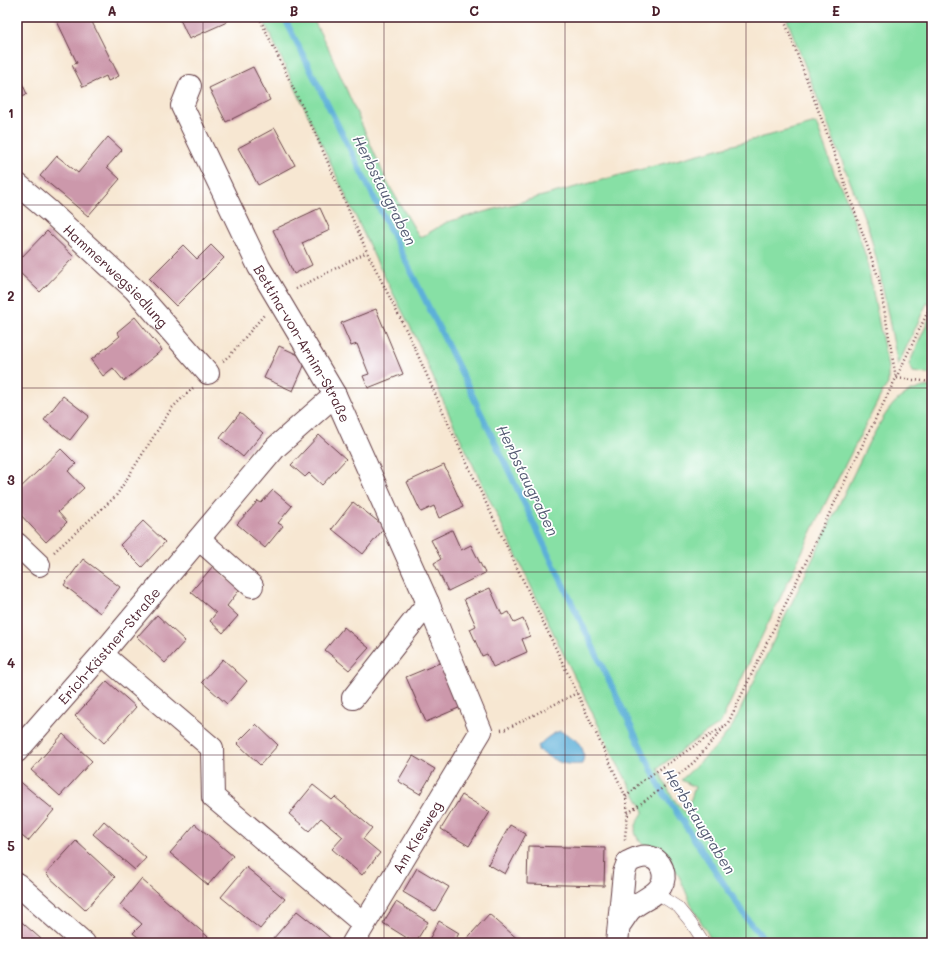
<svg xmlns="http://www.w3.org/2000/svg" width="949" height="960" viewBox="0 0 949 960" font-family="Mali,sans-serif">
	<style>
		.green { fill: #87e0a5; stroke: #688068 }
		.water { fill: #5db0d9; stroke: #546882 }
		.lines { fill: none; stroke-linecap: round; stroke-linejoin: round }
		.stream { stroke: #5db0d9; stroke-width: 6 }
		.building { fill: #cc98ab }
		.service-casing { stroke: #643d44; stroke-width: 12 }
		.minor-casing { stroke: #643d44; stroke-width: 24 }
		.path { stroke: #643d44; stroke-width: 2.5; stroke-dasharray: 1 3; stroke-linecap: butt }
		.service { stroke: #fff; stroke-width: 11 }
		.minor { stroke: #fff; stroke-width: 22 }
		.grid { fill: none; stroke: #4a1f2b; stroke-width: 1; stroke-opacity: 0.55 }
		.labels { text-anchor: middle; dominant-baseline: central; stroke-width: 3.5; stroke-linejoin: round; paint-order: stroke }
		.street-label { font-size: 14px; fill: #4a1f2b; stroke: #fff }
		.water-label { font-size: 15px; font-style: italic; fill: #525971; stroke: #fff }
		.neatline { fill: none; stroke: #4a1f2b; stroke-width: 1.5 }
		.grid-label { font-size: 13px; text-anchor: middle; font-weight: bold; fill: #4a1f2b }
	</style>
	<rect width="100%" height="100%" fill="#fff"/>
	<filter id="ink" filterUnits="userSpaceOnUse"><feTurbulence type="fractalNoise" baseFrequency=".025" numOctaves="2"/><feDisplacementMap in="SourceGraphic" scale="8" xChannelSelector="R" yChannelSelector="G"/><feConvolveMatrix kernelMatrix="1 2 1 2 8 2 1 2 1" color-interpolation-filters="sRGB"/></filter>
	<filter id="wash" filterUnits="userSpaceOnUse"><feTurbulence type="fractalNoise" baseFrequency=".012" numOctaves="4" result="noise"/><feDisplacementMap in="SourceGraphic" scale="16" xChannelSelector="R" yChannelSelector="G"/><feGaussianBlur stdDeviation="0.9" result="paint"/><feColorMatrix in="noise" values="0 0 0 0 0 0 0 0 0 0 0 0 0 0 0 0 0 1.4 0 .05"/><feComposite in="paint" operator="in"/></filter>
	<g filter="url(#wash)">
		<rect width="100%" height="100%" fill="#f7e7d2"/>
		<g class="green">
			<path d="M 262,17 L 312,17 L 330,52 L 387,182 L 420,238 L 447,222 L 620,175 L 816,123 L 835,175 L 845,195 L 866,257 L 888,368 L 888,384 L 883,391 L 824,506 L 720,724 L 698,738 L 658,768 C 665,783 673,802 686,813 L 695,787 L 681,780 L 717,746 L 733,725 L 869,442 C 882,421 891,397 917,389 C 922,387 926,386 932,387 L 932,943 L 713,943 L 692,906 L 679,876 L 663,849 L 655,846 L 643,845 C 630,831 635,826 644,811 L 617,763 L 561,649 L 452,421 L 416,338 L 376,260 Z"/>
			<polygon points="786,17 932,17 932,305 927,303 898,365 879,269 869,230"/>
			<polygon points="932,312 932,375 913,372 909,364"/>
		</g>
		<path class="water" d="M 560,731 C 574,737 589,747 582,764 C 562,766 555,761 538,750 L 538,746 C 545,739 551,734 560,731 Z"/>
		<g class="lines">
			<polyline class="stream" points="284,17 469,388 661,789 750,923 768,943"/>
		</g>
		<g id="blocks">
			<g class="building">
				<polygon points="55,17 97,17 99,19 92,22 119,76 108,81 106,76 83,87 72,65 77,63"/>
				<polygon points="179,17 225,17 227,22 189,39"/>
				<polygon points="253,67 270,100 226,122 209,88"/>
				<polygon points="17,73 27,94 17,98"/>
				<polygon points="275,128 295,165 258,185 238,148"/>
				<polygon points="108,137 122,150 107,167 120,179 88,216 40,176 57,156 78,173"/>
				<polygon points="320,208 330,230 302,243 312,265 294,274 273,230"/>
				<polygon points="47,231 74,257 40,292 17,270 17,262"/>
				<polygon points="183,245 197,259 211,245 224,258 176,306 149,279"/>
				<polygon points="376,309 403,374 368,388 363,376 369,374 357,344 351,346 341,323"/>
				<polygon points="135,317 162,350 124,381 113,368 103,376 91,360 120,336 117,332"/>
				<polygon points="279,346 307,359 293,391 264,378"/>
				<polygon points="63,396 89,416 70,440 44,420"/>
				<polygon points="240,413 263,433 243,457 220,438"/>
				<polygon points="319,435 346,459 322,485 309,473 305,477 291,465"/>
				<polygon points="61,449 76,464 68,471 84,488 58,512 67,522 46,542 17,511 17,491"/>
				<polygon points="444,465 463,507 439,518 434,506 421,512 407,482"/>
				<polygon points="273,490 292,506 278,523 283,526 265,548 237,524 258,501 261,503"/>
				<polygon points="353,502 385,527 363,554 332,529"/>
				<polygon points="143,521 165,542 142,567 120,545"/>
				<polygon points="452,530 461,550 471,545 485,573 448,591 434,563 441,559 431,540"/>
				<polygon points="83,559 120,587 100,613 64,585"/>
				<polygon points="213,566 240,589 227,606 238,616 223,633 210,621 216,613 191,592"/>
				<polygon points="490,588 502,615 509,612 514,623 523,619 530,636 522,639 527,652 493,667 487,654 482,656 470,629 476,626 464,599"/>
				<polygon points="157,615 185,641 165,663 137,637"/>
				<polygon points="344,627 369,648 349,670 325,650"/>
				<polygon points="223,659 247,681 227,704 202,682"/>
				<polygon points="442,662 461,707 426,722 406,677"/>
				<polygon points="107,681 136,707 104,743 75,716"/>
				<polygon points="256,724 278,745 260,765 237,743"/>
				<polygon points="63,734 92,761 60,796 31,770"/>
				<polygon points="413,756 435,769 420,794 398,781"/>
				<polygon points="17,779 54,810 28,841 17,832"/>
				<polygon points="313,785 332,800 335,797 372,828 363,839 380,853 362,875 332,849 343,837 321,818 309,831 289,814"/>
				<polygon points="462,795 490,812 469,846 441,829"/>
				<polygon points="104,821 146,858 135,870 93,834"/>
				<polygon points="195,824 233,856 208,885 170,853"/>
				<polygon points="510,825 526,834 505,874 488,864"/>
				<polygon points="76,841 115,877 85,910 46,874"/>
				<polygon points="528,846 605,848 604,886 527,884"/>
				<polygon points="246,867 285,899 260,929 221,897"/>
				<polygon points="417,868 449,887 435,911 403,892"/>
				<polygon points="141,879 214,942 213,943 145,943 133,933 142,924 120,905"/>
				<polygon points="396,902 428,922 415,943 383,923"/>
				<polygon points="297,911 316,926 336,943 278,943 273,939"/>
				<polygon points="489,914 520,941 518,943 463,943"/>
				<polygon points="17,918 41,939 46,943 17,943"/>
				<polygon points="439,921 459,933 454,943 427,943"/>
			</g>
		</g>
	</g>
	<g filter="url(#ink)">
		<use href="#blocks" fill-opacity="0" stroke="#643d44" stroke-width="1"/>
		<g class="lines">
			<g class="service-casing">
				<polyline id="service" points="656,893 678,907 691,923 704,943"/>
			</g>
			<g class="minor-casing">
				<g id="minor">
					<path id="s1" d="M 190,86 L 182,106 L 259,267 L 335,395 L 428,603 L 481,731 L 353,943"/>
					<path id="s2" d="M 17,184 L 50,212 L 135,290 L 208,373"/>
					<polyline points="199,539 252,586"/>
					<polyline points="17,544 39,565"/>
					<polyline points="102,654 212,748 213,797 364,924"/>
					<polyline points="353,698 428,603"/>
					<path id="s3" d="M 17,751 L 102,654 L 276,447 L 335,395"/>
					<polyline points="17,884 84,943"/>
					<path d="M 617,943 L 624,873 L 628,862 C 635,859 641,855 649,857 C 662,859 667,876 661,886 C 654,898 638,901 629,911 C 626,915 623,920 620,924"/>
				</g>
			</g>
			<g class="path">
				<polyline points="259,17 315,133 367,252 412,342 453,434 577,693 626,797 628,813 625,836 625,840"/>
				<polyline points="783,17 825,128 879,279 896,378 932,303"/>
				<polyline points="296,289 367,252"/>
				<polyline points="223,361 231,354 264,315"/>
				<polyline points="54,552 116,496 171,409 193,388"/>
				<polyline points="501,730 506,729 577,693"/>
				<polyline points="626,797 642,781 724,726"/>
				<polyline points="628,813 661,789 694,762 728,723 863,444 896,378 932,382"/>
			</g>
			<use href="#service" class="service"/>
			<use href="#minor" class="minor"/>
		</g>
	</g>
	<path class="grid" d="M 203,17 L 203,943M 384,17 L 384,943M 565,17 L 565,943M 746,17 L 746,943M 17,205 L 932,205M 17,388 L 932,388M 17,572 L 932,572M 17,755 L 932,755"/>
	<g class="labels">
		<g class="street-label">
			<text stroke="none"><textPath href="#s2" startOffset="135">Hammerwegsiedlung</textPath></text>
			<text stroke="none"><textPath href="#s1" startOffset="288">Bettina-von-Arnim-Straße</textPath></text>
			<text stroke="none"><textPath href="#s3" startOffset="140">Erich-Kästner-Straße</textPath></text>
			<text transform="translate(417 837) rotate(-59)">Am Kiesweg</text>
		</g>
		<g class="water-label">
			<text transform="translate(385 190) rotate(63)">Herbstaugraben</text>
			<text transform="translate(528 480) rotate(64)">Herbstaugraben</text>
			<text transform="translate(700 821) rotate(58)">Herbstaugraben</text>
		</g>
	</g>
	<rect width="949" height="960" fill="none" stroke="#fff" stroke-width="44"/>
	<rect x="22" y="22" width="905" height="916" class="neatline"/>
	<g class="grid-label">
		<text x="112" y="16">A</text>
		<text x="294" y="16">B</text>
		<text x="474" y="16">C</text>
		<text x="656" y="16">D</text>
		<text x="836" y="16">E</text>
		<text x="11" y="118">1</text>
		<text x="11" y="301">2</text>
		<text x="11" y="485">3</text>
		<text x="11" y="668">4</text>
		<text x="11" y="851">5</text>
	</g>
</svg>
